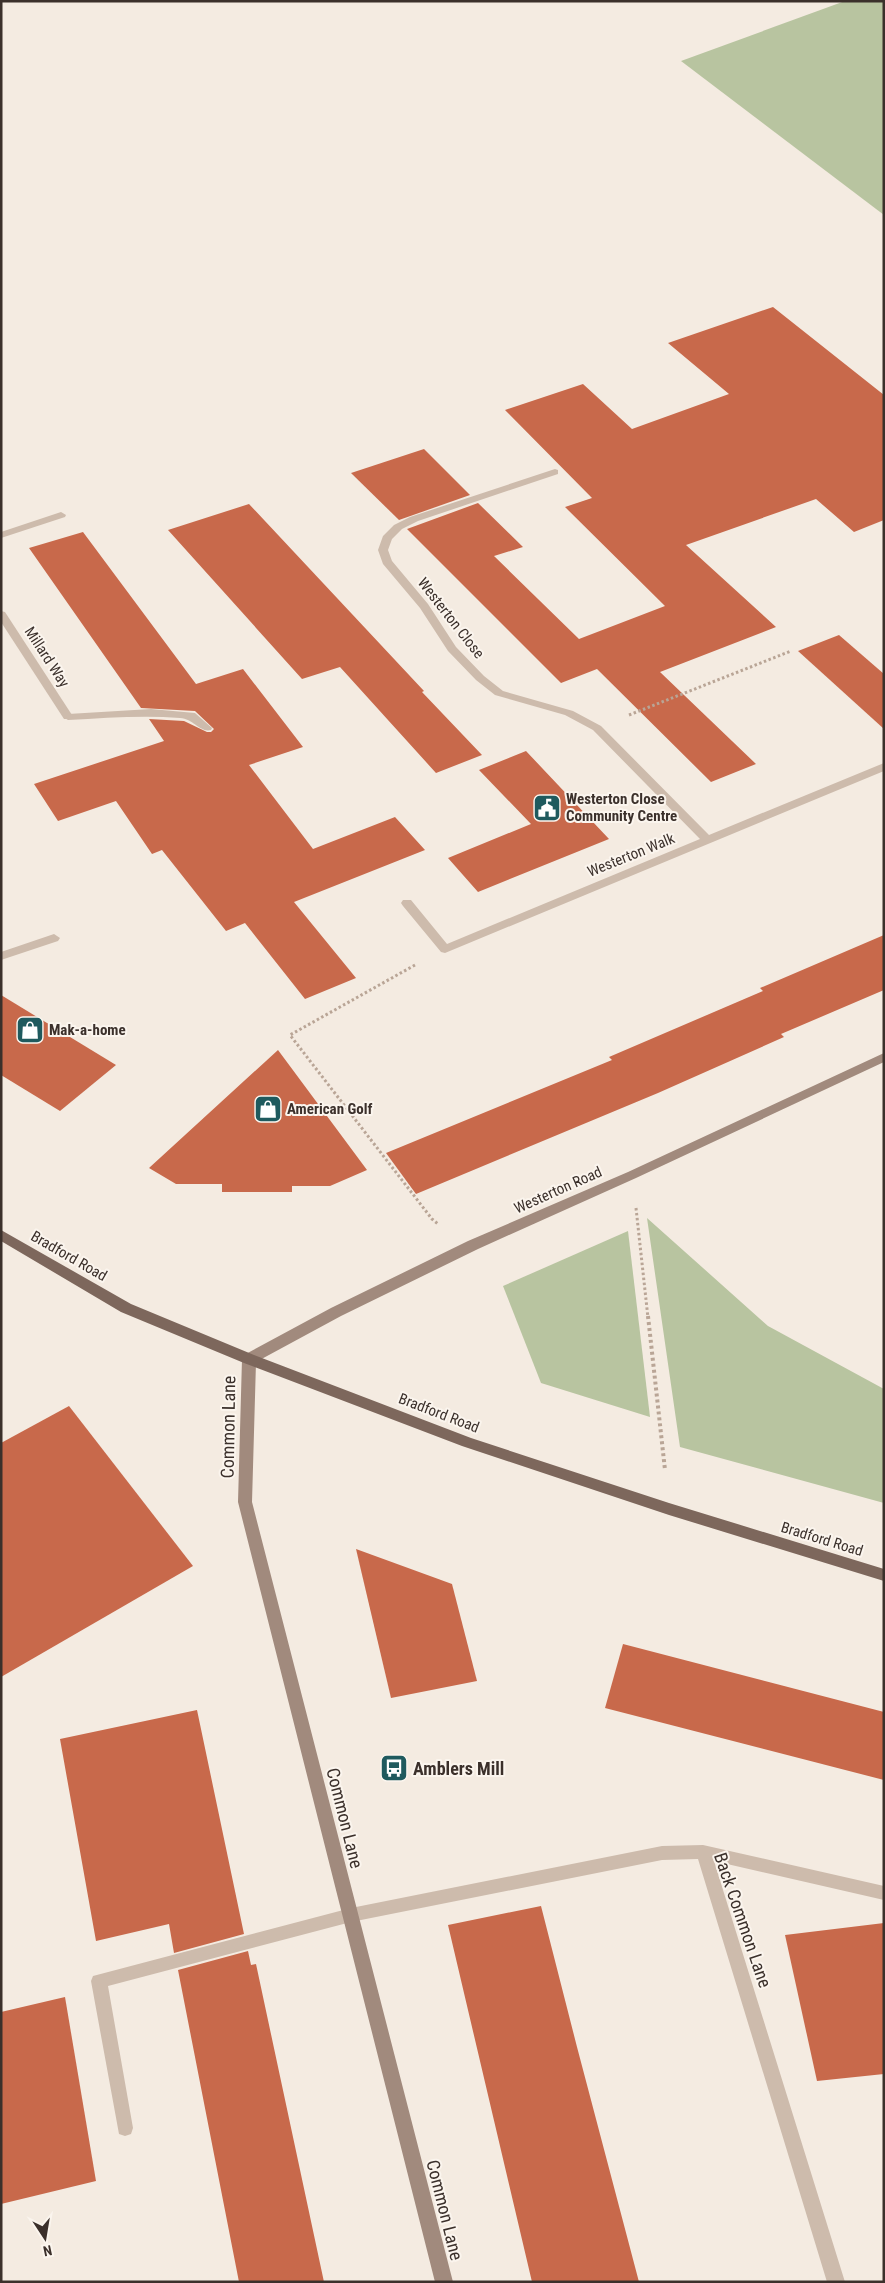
<svg xmlns="http://www.w3.org/2000/svg" width="885" height="2283" viewBox="0 0 885 2283" font-family="'Roboto Condensed',sans-serif">
	<style>
		.green { fill: #b8c4a0 }
		.building { fill: #c8694b }
		.lines { fill: none; stroke-linecap: round; stroke-linejoin: round }
		.path-far1 { stroke: #b9a596; stroke-width: 3; stroke-dasharray: 2.5 2.5; stroke-linecap: butt }
		.path { stroke: #b9a596; stroke-width: 4; stroke-dasharray: 3 3; stroke-linecap: butt }
		.lane { fill: #cdbbac; fill-rule: evenodd }
		.street { fill: #cdbbac; fill-rule: evenodd }
		.secondary { fill: #a18a7d; fill-rule: evenodd }
		.primary { fill: #7d675c; fill-rule: evenodd }
		.labels { text-anchor: middle; dominant-baseline: central; stroke-width: 4; stroke-linejoin: round; paint-order: stroke }
		.street-label { font-size: 15px; fill: #3b302b; stroke: #fbf5ee }
		.poi-label { font-size: 15px; font-weight: bold; fill: #3b302b; stroke: #fbf5ee; text-anchor: start }
		.near-street-label { font-size: 18px; fill: #3b302b; stroke: #fbf5ee }
		.near-poi-label { font-size: 18px; font-weight: bold; fill: #3b302b; stroke: #fbf5ee; text-anchor: start }
	</style>
	<rect width="100%" height="100%" fill="#f4ebe1"/>
	<g class="green">
		<polygon points="845,1 884,1 884,215 681,61"/>
		<polygon points="647,1218 768,1326 884,1389 884,1503 680,1447"/>
		<polygon points="628,1231 650,1417 541,1383 503,1286"/>
	</g>
	<g class="building">
		<polygon points="773,307 884,395 884,520 854,532 816,499 686,545 776,627 660,672 756,764 711,782 597,669 561,683 407,529 478,503 523,547 494,556 579,639 665,606 565,507 592,498 505,410 583,384 632,429 729,394 668,343"/>
		<polygon points="424,449 470,495 399,520 351,473"/>
		<polygon points="249,504 424,691 422,692 482,755 436,773 340,667 302,679 168,530"/>
		<polygon points="83,532 196,684 243,669 303,747 249,765 313,849 395,817 425,850 294,902 356,978 305,999 245,923 226,931 162,850 152,854 116,801 58,821 34,784 164,741 149,719 184,721 207,732 211,732 214,729 195,711 141,708 29,548"/>
		<polygon points="839,635 884,674 884,729 798,651"/>
		<polygon points="526,751 609,839 478,892 448,858 531,824 479,770"/>
		<polygon points="884,935 884,990 781,1034 784,1037 658,1093 416,1194 386,1153 612,1060 609,1057 763,991 760,988"/>
		<polygon points="1,995 116,1065 60,1111 1,1075"/>
		<polygon points="278,1050 367,1170 330,1186 292,1186 292,1192 222,1192 222,1184 176,1184 149,1168"/>
		<polygon points="69,1406 193,1566 1,1677 1,1443"/>
		<polygon points="356,1549 452,1584 477,1681 391,1698"/>
		<polygon points="623,1644 884,1712 884,1780 605,1708"/>
		<polygon points="197,1710 244,1934 174,1953 169,1924 96,1941 60,1739"/>
		<polygon points="541,1906 577,2047 639,2282 532,2282 448,1925"/>
		<polygon points="884,1923 884,2074 817,2081 785,1935"/>
		<polygon points="248,1951 251,1965 256,1964 324,2282 239,2282 178,1970"/>
		<polygon points="65,1997 96,2181 1,2204 1,2012"/>
	</g>
	<g class="lines">
		<g class="path-far1">
			<polyline points="629,715 791,651"/>
			<polyline points="415,965 290,1035 432,1219 438,1224"/>
			<polyline points="636,1208 648,1318"/>
		</g>
		<polyline class="path" points="648,1316 665,1470"/>
		<g class="lane">
			<path d="M 151,709 L 195,713 L 212,728 L 211,730 C 200,733 194,719 180,718 C 143,715 106,718 68,720 L 63,717 L 68,714 Z"/>
			<polygon points="54,934 60,938 58,941 1,960 1,952"/>
			<polygon points="703,1845 884,1886 884,1900 714,1861 845,2282 827,2282 698,1859 662,1860 351,1922 108,1986 133,2128 131,2134 125,2136 119,2134 91,1981 93,1976 351,1908 662,1846"/>
		</g>
		<g class="street">
			<polygon points="555,469 558,470 558,474 418,521 402,529 392,539 388,550 392,561 428,604 456,647 484,676 503,691 573,711 601,726 709,835 884,763 884,771 445,953 441,952 403,906 401,903 403,900 411,900 447,944 700,839 593,730 565,715 495,695 476,680 448,651 420,608 383,564 378,550 383,536 394,525 410,517"/>
			<polygon points="61,512 66,515 65,517 1,538 1,532"/>
			<polygon points="1,611 5,612 72,715 73,717 72,719 64,719 1,622"/>
		</g>
		<polygon class="secondary" points="884,1053 884,1062 636,1178 478,1249 341,1316 256,1362 252,1502 453,2282 435,2282 238,1502 242,1359 244,1355 331,1308 468,1241 628,1172"/>
		<polygon class="primary" points="1,1230 131,1304 254,1355 471,1438 669,1503 884,1569 884,1581 669,1515 462,1446 244,1363 121,1312 1,1241"/>
	</g>
	<defs>
		<g id="civic-square" transform="scale(1.4375)"><rect x="-9" y="-9" width="18" height="18" rx="4" fill="#1f5a5e" stroke="#fbf5ee"/><path d="M-.6-6.5H3V-4.5H.6V-3L4-1V1h2V6H-6V1h2V-1L-.6-3ZM-1.2 2.5V6h2.4V2.5Z" fill="#fff"/></g>
		<g id="shop-square" transform="scale(1.4375)"><rect x="-9" y="-9" width="18" height="18" rx="4" fill="#1f5a5e" stroke="#fbf5ee"/><path d="M-5-2.5h2.3a2.7 3.5 0 0 1 5.4 0H5L5.5 6h-11ZM-1.5-2.5h3a1.5 2.3 0 0 0-3 0Z" fill="#fff"/></g>
		<g id="bus-square" transform="scale(1.4375)"><rect x="-9" y="-9" width="18" height="18" rx="4" fill="#1f5a5e" stroke="#fbf5ee"/><path d="M-5-6H5V4H4V6H2V4H-2V6H-4V4H-5ZM-3.5-4V0h7V-4ZM-3.5 1.2v1.5H-2V1.2ZM2 1.2v1.5H3.5V1.2Z" fill="#fff"/></g>
	</defs>
	<g fill-rule="evenodd">
		<use href="#civic-square" x="547" y="808"/>
		<use href="#shop-square" x="30" y="1030"/>
		<use href="#shop-square" x="268" y="1109"/>
		<use href="#bus-square" x="394" y="1768"/>
	</g>
	<g class="labels">
		<g class="street-label">
			<text transform="translate(451 618) rotate(52)">Westerton Close</text>
			<text transform="translate(47 657) rotate(57)">Millard Way</text>
			<text transform="translate(631 855) rotate(-22)">Westerton Walk</text>
			<text transform="translate(558 1190) rotate(-24)">Westerton Road</text>
			<text transform="translate(69 1256) rotate(30)">Bradford Road</text>
			<text transform="translate(439 1413) rotate(21)">Bradford Road</text>
			<text transform="translate(822 1539) rotate(17)">Bradford Road</text>
		</g>
		<g class="poi-label">
			<text x="566" y="799">Westerton Close<tspan x="566" dy="17">Community Centre</tspan></text>
			<text x="49" y="1030">Mak-a-home</text>
			<text x="287" y="1109">American Golf</text>
		</g>
		<g class="near-street-label">
			<text transform="translate(228 1427) rotate(-89)">Common Lane</text>
			<text transform="translate(345 1818) rotate(76)">Common Lane</text>
			<text transform="translate(743 1920) rotate(71)">Back Common Lane</text>
			<text transform="translate(445 2210) rotate(76)">Common Lane</text>
		</g>
		<g class="near-poi-label">
			<text x="413" y="1768">Amblers Mill</text>
		</g>
	</g>
	<rect width="885" height="2283" fill="none" stroke="#3b302b" stroke-width="5"/>
	<g transform="translate(45 2238) rotate(168)" stroke="#fbf5ee" stroke-width="4" paint-order="stroke">
	<path d="M0-4L9 19L0 12L-9 19Z" fill="#3b302b"/>
	<text y="-8" font-size="14" font-weight="bold" text-anchor="middle" fill="#3b302b">N</text>
	</g>
</svg>
